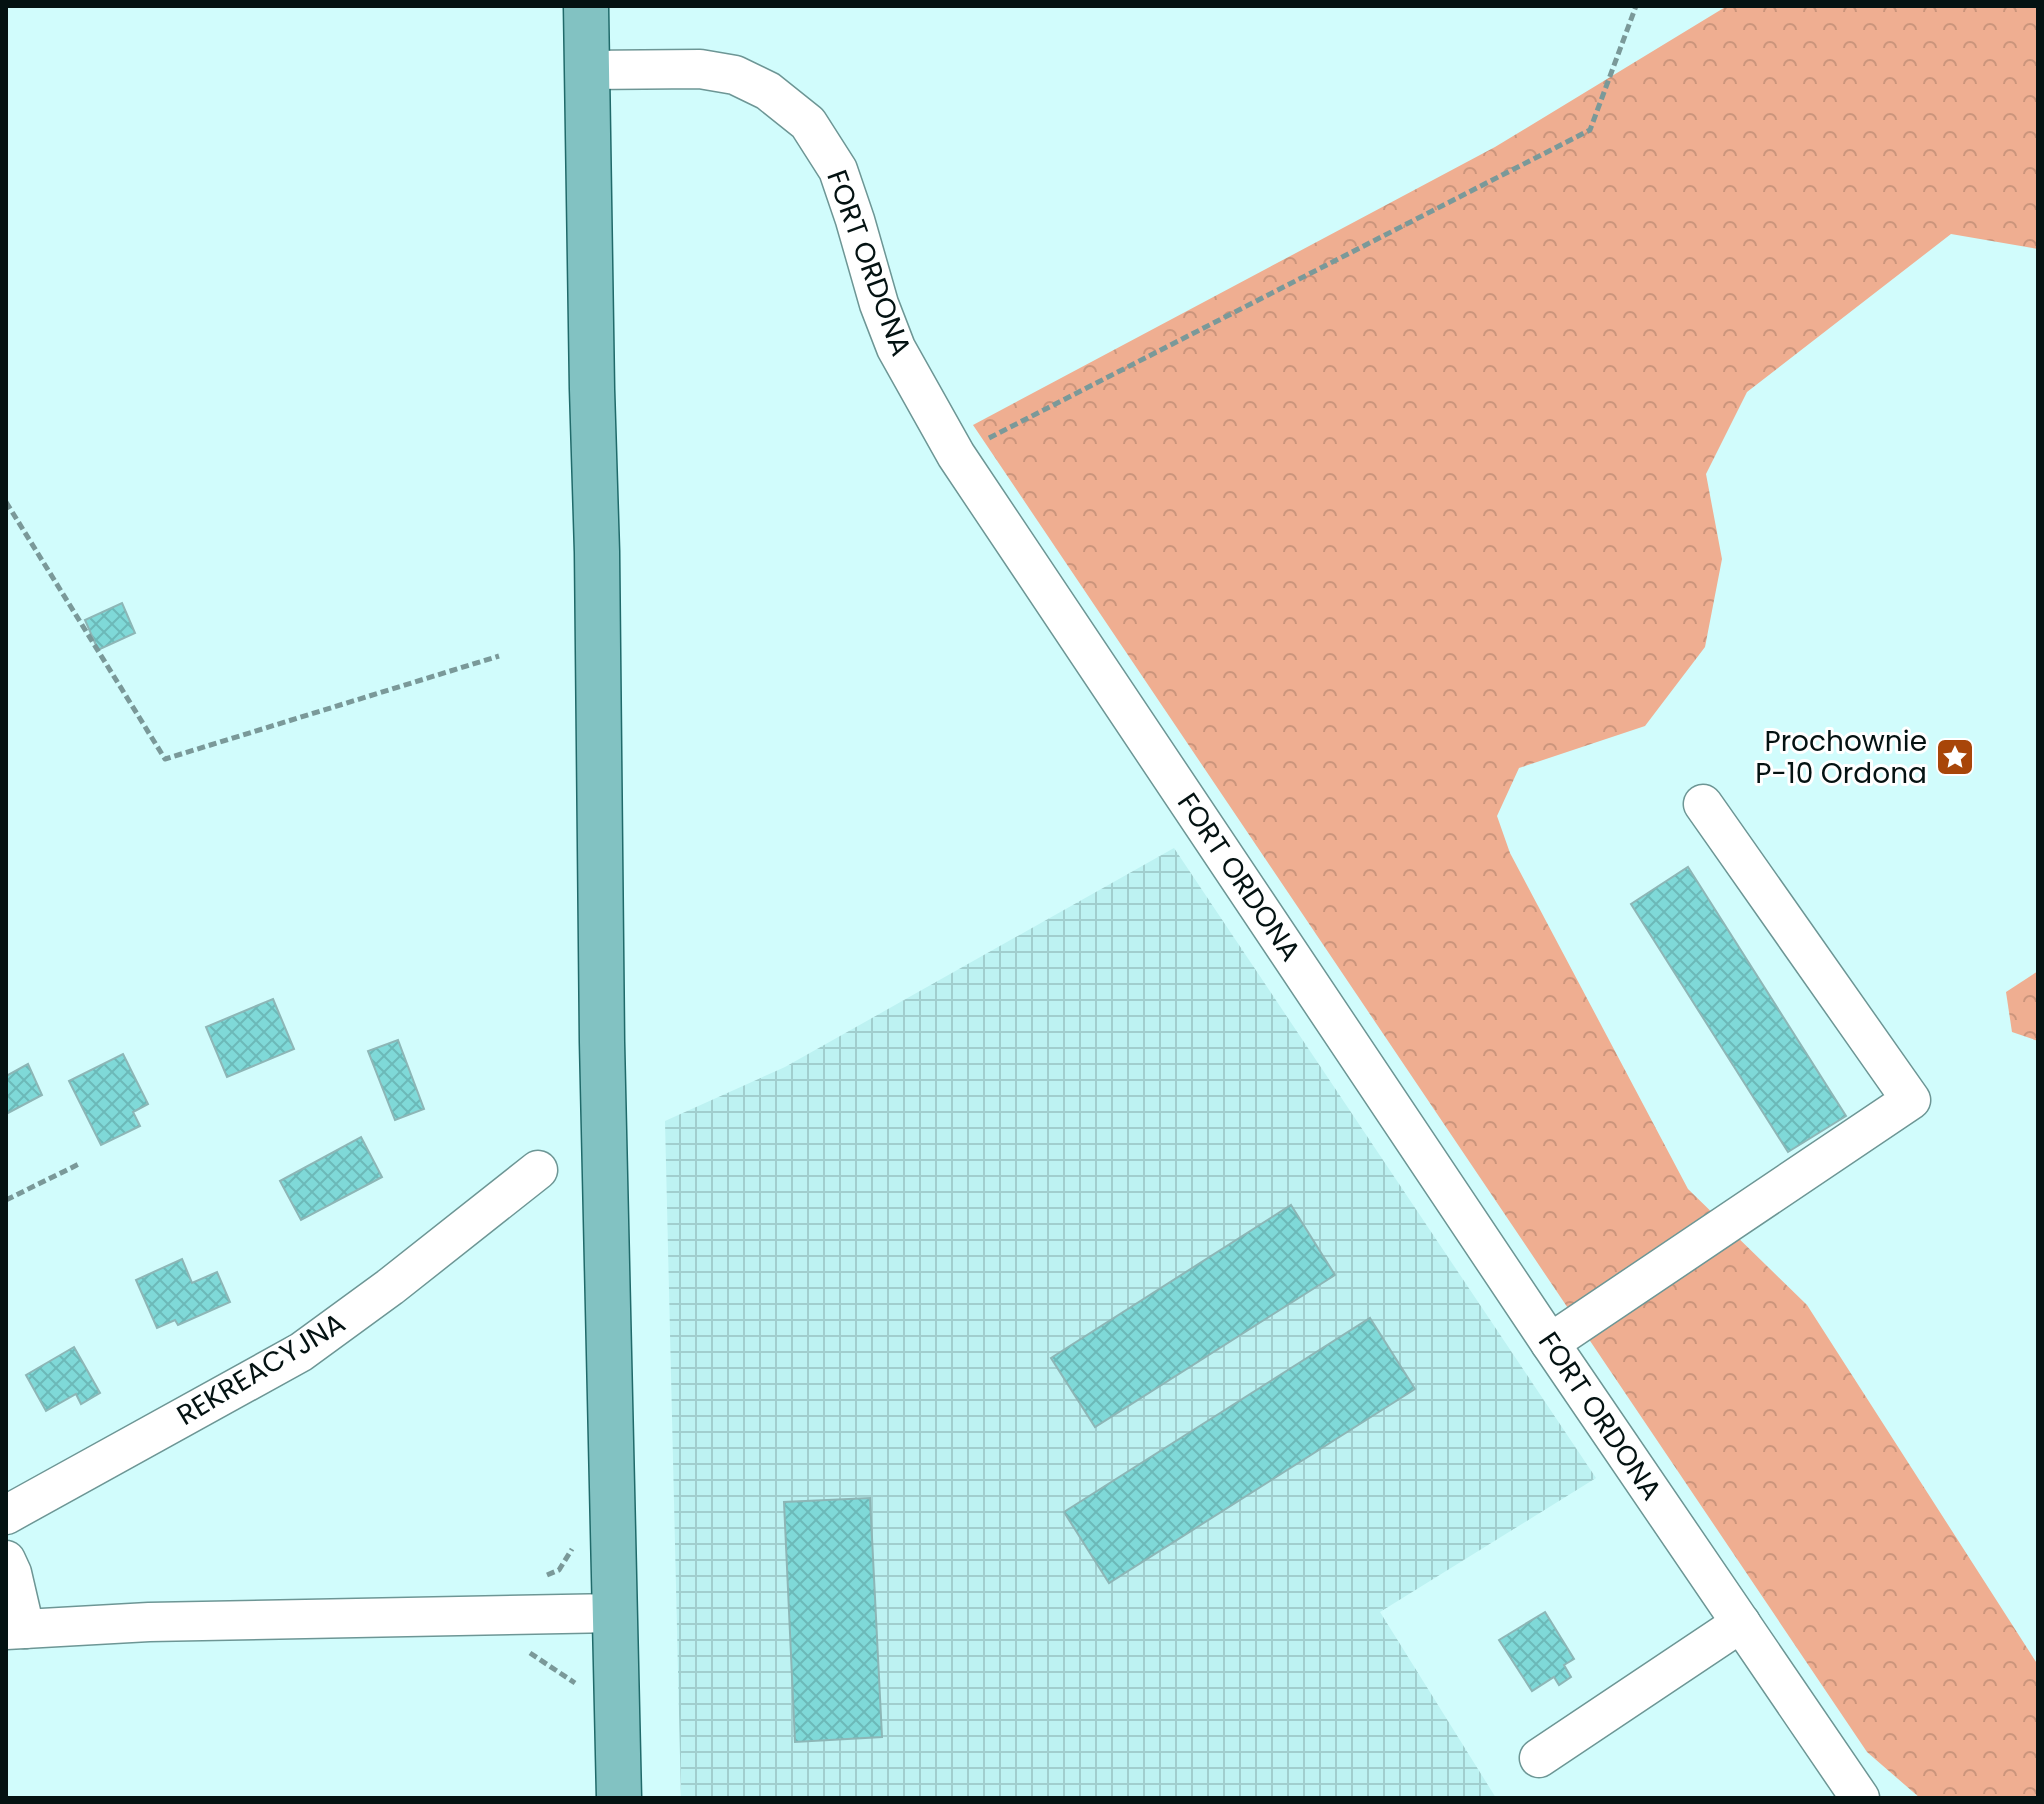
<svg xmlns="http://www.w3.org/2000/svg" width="2044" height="1804" viewBox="0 0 2044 1804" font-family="Poppins,sans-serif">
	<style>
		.industrial { fill: url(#industrial-grid) }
		.forest { fill: url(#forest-crowns) }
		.building { fill: url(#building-cross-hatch); stroke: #8db6b6; stroke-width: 2 }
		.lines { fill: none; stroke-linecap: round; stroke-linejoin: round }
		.minor-casing { stroke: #6d9695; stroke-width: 41 }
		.major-casing { stroke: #206a6a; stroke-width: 47 }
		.path { stroke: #7a9999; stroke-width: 5; stroke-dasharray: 8 4; stroke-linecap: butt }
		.minor { stroke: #fff; stroke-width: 38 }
		.major { stroke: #82c2c2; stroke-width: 44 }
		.labels { text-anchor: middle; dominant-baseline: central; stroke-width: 6; stroke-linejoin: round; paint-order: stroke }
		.street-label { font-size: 28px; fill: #041212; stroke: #fff }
		.poi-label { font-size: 28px; fill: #041212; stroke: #fff; text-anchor: end }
	</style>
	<defs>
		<pattern id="industrial-grid" width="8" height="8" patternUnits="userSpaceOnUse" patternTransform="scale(2)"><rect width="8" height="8" fill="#bdf2f2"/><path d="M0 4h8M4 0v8" fill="none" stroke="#a1cece"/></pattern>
		<pattern id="forest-crowns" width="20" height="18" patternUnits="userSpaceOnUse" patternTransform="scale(2)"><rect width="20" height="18" fill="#efae91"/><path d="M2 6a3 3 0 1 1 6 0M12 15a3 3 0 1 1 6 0" fill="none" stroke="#cb957c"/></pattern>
		<pattern id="building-cross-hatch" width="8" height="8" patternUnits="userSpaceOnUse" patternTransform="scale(2)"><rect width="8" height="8" fill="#7fd9d8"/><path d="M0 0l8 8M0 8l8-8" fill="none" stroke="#6cb9b8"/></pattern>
	</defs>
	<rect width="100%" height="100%" fill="#d1fcfc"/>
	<polygon class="industrial" points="1174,848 1596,1478 1380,1612 1496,1798 681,1798 665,1121 785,1067"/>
	<g class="forest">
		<polygon points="1727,6 2038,6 2038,249 1951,234 1747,392 1706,474 1722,559 1705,647 1645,726 1519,768 1497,816 1510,853 1688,1189 1807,1305 2038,1665 2038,1798 1920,1798 1867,1752 973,425 1495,147"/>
		<polygon points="2038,971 2038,1041 2012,1032 2006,992"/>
	</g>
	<g class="building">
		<polygon points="122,603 135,633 98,650 85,620"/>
		<polygon points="1688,867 1846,1116 1788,1152 1631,904"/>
		<polygon points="273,999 294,1049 227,1077 206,1027"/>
		<polygon points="398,1040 424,1109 395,1120 368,1051"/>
		<polygon points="123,1054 148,1104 133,1112 140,1126 101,1145 69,1081"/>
		<polygon points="28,1064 42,1095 6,1114 6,1076"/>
		<polygon points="361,1137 382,1177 301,1220 280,1181"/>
		<polygon points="1291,1205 1335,1275 1095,1427 1051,1358"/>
		<polygon points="182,1259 192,1283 217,1272 230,1302 178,1325 175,1320 157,1328 136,1280"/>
		<polygon points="1370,1318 1415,1389 1109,1583 1064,1512"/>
		<polygon points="74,1347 100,1393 81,1404 76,1394 46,1411 26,1375"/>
		<polygon points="870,1498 882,1737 795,1742 784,1502"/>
		<polygon points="1545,1612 1574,1659 1564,1665 1571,1677 1559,1685 1554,1677 1532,1691 1499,1640"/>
	</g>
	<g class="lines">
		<g class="minor-casing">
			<g id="minor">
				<polyline points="587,70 700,69 735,75 768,91 808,123 838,170 855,220 879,304 896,348 956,455 1550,1343 1860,1798"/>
				<polyline points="1550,1343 1911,1100 1703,804"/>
				<polyline points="6,1515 301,1352 390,1287 538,1170"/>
				<polyline points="6,1560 12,1573 25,1629"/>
				<polyline points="6,1630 149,1622 616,1613"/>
				<polyline points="1539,1758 1741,1623"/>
			</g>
		</g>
		<g class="major-casing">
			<polyline id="major" points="586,6 592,389 597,552 602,1042 619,1798"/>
		</g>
		<g class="path">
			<polyline points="989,438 1590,130 1636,6"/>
			<polyline points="6,502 165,759 499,656"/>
			<polyline points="6,1200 81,1163"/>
			<polyline points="547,1575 559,1570 572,1549"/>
			<polyline points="530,1653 575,1683"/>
		</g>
		<use href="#minor" class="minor"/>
		<use href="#major" class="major"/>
	</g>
	<defs>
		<g id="sight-square" transform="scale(2)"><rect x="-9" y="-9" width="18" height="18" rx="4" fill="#a84609" stroke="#fff"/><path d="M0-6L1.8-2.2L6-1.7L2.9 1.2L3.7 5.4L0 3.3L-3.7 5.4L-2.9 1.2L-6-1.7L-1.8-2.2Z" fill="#fff"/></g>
	</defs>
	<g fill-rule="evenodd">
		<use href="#sight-square" x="1955" y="757"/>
	</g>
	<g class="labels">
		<g class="street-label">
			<text transform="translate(869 263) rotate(70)">FORT ORDONA</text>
			<text transform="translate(1239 877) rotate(56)">FORT ORDONA</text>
			<text transform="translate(261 1369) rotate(-31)">REKREACYJNA</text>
			<text transform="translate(1600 1416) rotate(56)">FORT ORDONA</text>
		</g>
		<g class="poi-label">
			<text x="1927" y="741">Prochownie<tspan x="1927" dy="32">P-10 Ordona</tspan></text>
		</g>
	</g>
	<rect width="2044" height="1804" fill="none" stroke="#041212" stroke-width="16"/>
</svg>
